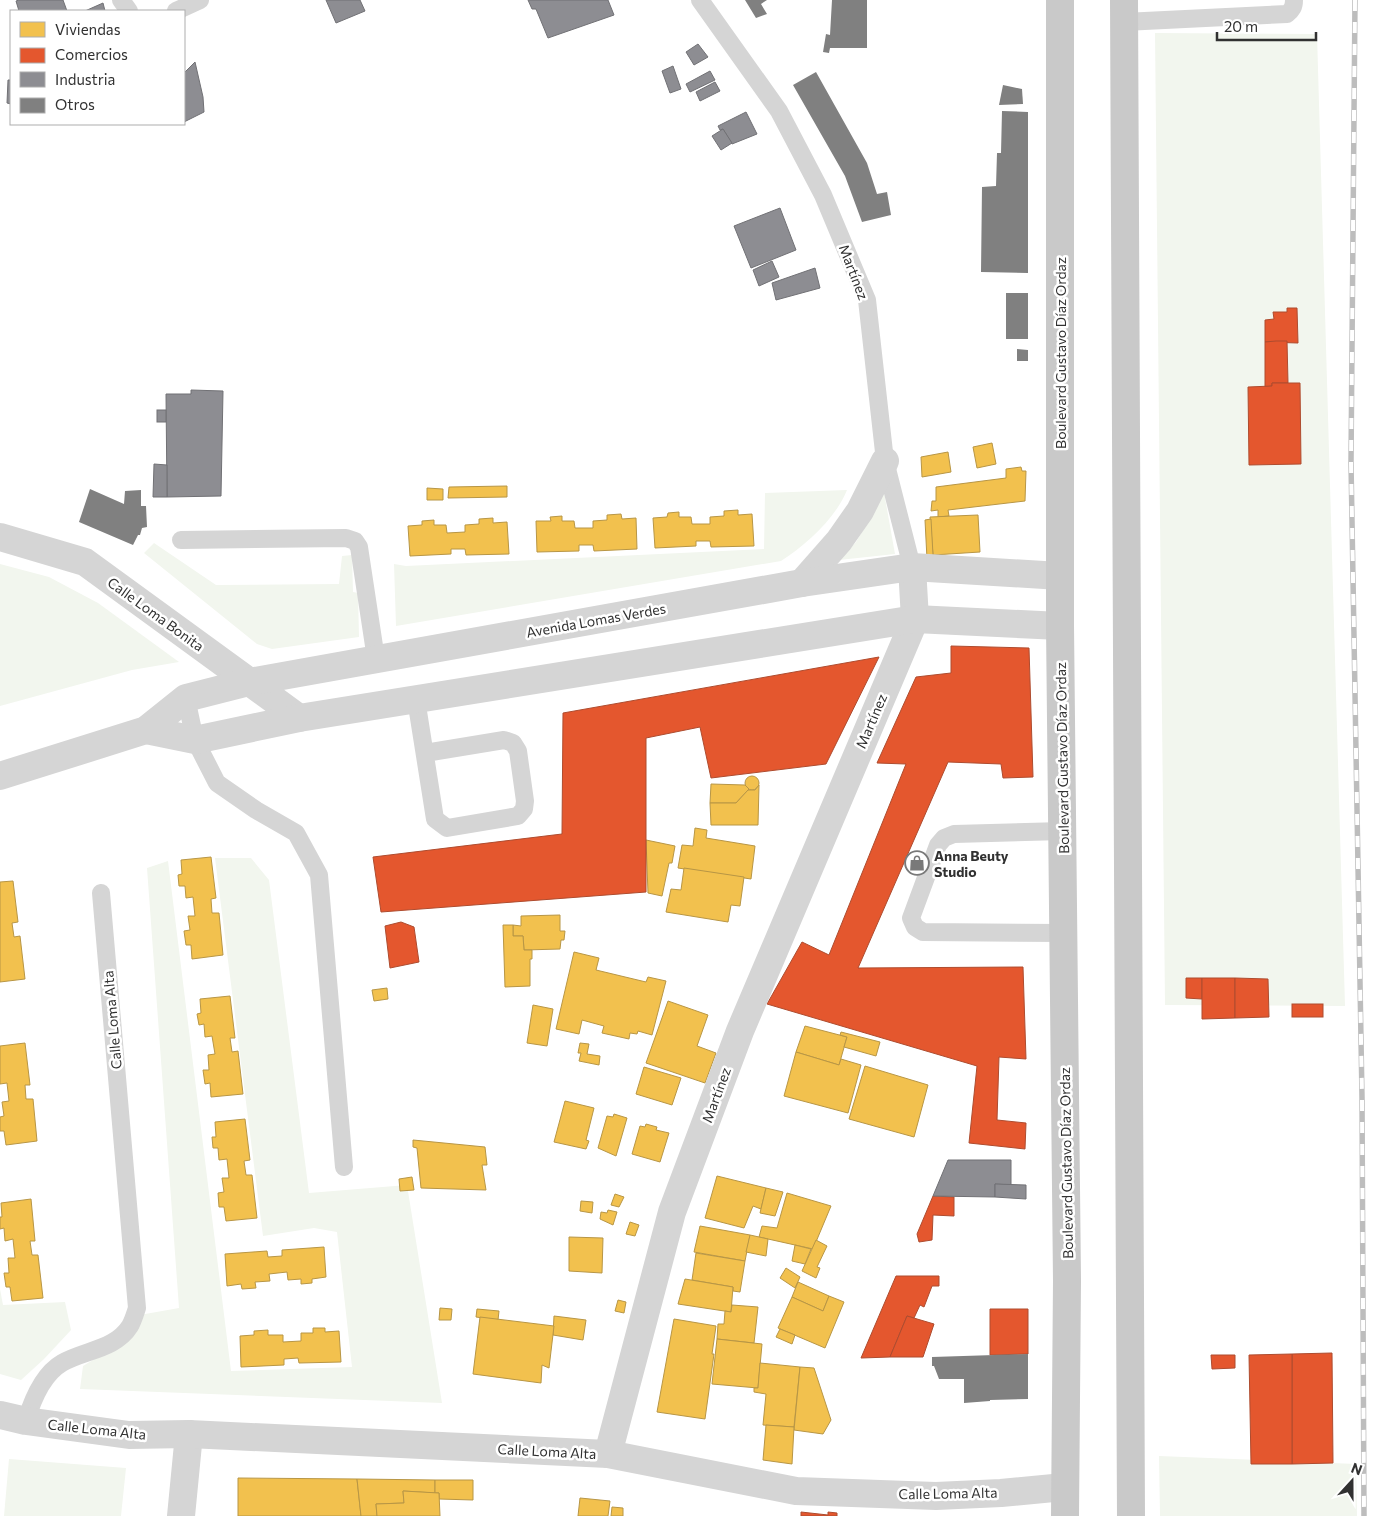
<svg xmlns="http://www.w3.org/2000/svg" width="1387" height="1516" viewBox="0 0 1387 1516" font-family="Commissioner,sans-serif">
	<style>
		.green { fill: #f2f6ee }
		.homes { fill: #f2c14e; stroke: #b89645 }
		.shops { fill: #e4572e; stroke: #ae4c2f }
		.industry { fill: #8d8d92; stroke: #717175 }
		.building { fill: #808080 }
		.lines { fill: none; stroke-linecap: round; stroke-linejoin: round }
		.service { stroke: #d5d5d5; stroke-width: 18 }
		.minor { stroke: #d5d5d5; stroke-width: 28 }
		.tertiary { stroke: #d5d5d5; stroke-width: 28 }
		.primary { stroke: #c9c9c9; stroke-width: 28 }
		.rail-casing { stroke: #bdbdbd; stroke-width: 5.5 }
		.rail { stroke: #fff; stroke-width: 4; stroke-dasharray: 11; stroke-linecap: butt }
		.labels { text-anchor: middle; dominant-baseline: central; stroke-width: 5; stroke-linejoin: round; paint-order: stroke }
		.street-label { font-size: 14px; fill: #313131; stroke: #fff }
		.poi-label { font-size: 14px; font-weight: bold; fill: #313131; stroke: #fff; text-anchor: start }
	</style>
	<rect width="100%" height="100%" fill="#fff"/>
	<g class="green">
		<polygon points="1155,33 1317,34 1345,1006 1165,1005"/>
		<polygon points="882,481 895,554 839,560 856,542 868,522"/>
		<path d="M 847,490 C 836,518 806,545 781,561 L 396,626 L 394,564 L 406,566 L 764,549 L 765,493 Z"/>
		<polygon points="154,543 216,585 339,584 342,556 352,555 353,592 358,593 359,637 272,649 257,644 144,553"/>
		<polygon points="0,564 49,577 98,603 179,662 132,670 0,706"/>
		<polygon points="215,858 251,858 269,880 309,1193 407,1185 442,1403 80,1389 83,1366 116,1346 134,1316 179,1308 147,868 168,861 231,1371 352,1367 337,1232 314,1228 263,1236"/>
		<polygon points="0,1289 3,1305 65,1302 71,1330 44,1359 21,1380 0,1374"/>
		<polygon points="1159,1456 1356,1464 1357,1516 1160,1516"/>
		<polygon points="9,1459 126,1468 121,1516 4,1516"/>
	</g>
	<g class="homes">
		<polygon points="992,443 996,464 977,468 973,447"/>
		<polygon points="948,452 951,472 922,477 921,457"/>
		<polygon points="1021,467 1022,471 1026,471 1025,501 948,510 949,516 938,517 938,510 931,511 932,501 936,501 936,487 1006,478 1006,469"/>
		<polygon points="507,486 507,497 448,498 449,487"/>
		<polygon points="427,488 443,489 443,500 427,500"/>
		<polygon points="738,510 738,515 752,514 754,546 711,547 710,541 696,541 696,546 655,548 653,518 667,517 668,513 679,512 679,517 691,517 692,524 710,524 710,517 724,516 724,511"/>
		<polygon points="621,514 622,519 636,518 637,549 594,551 593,545 579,545 579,551 537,552 536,521 551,521 550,517 562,516 562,521 574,521 575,528 593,528 593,521 607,520 607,515"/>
		<polygon points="978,515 980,552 933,555 930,517"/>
		<polygon points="493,518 493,523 507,522 509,554 466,555 465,549 451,549 451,554 410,556 408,526 422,525 422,521 434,520 434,525 446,525 447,533 465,532 465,525 479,524 479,519"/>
		<polygon points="931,519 933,555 927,559 925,520"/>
		<circle cx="752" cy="783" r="7"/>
		<polygon points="711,784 745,785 749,789 736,803 710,803"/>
		<polygon points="759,785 758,825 711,825 710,803 736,803 748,790 755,790"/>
		<polygon points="695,828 707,830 706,838 755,846 751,879 678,868 682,845 693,846"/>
		<polygon points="646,840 675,846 672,863 669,863 662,896 648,893"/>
		<polygon points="211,857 216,898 211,899 212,913 219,913 223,955 192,959 191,945 186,945 184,931 190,930 188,916 195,916 193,897 186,898 185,886 179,886 178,875 182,874 181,860"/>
		<polygon points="684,868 744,877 740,906 731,905 728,922 666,912 671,889 681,890"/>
		<polygon points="13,881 18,922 12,923 14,937 20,936 25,979 0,982 0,882"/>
		<polygon points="560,915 560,931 565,931 564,940 561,940 560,949 524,950 523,936 513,936 513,925 521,926 521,916"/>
		<polygon points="503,925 513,925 513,936 523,936 524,950 532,950 532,959 530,959 530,986 505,987"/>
		<polygon points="574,952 599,958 596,970 646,982 648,977 666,981 652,1035 638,1031 637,1034 630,1033 629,1039 602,1033 604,1026 582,1020 579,1034 556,1029"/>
		<polygon points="387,988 388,999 374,1001 372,990"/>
		<polygon points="230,996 235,1038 230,1038 232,1052 238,1051 243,1094 211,1097 210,1083 205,1084 203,1070 209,1070 208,1055 215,1054 212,1036 205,1037 204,1024 199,1025 197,1014 201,1013 200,999"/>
		<polygon points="668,1001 708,1015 697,1046 716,1053 705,1083 646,1063"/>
		<polygon points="533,1005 553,1009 547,1046 527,1043"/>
		<polygon points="805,1026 847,1037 839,1065 796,1052"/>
		<polygon points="841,1032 880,1042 876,1056 844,1047 847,1037 840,1035"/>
		<polygon points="25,1043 30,1085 25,1085 26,1099 33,1099 37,1141 6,1145 4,1131 0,1131 0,1117 4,1116 2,1102 9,1101 7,1083 0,1084 0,1046"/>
		<polygon points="580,1043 589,1044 587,1054 600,1056 599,1065 579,1061 581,1053 578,1053"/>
		<polygon points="796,1052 839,1065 841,1059 861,1065 848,1113 784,1096"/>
		<polygon points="865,1066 928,1085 914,1137 849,1119"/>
		<polygon points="644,1067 681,1078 672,1105 636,1094"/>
		<polygon points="565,1101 594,1108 586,1140 589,1141 586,1149 554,1142"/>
		<polygon points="614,1114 627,1118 616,1156 598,1148 607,1116 613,1117"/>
		<polygon points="245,1119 250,1160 244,1161 246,1175 252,1175 257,1218 226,1221 224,1207 219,1207 218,1193 224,1192 222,1178 229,1178 227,1159 219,1160 218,1148 213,1148 212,1137 216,1137 215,1122"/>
		<polygon points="646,1124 657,1127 656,1130 669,1133 660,1162 632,1154 640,1126 645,1127"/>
		<polygon points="413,1140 485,1147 487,1165 482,1165 486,1190 421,1188 417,1148 413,1147"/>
		<polygon points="717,1176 766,1188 761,1209 753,1206 744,1228 705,1218"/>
		<polygon points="412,1177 414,1190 400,1191 399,1179"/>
		<polygon points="766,1188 783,1192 775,1216 760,1213"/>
		<polygon points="787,1193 831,1206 813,1249 759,1237 762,1226 777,1228"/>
		<polygon points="615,1194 624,1197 619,1207 611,1205"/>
		<polygon points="31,1199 35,1241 30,1241 32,1255 38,1255 43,1298 12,1301 10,1287 6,1287 4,1273 9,1273 8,1258 15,1258 13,1239 5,1241 4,1228 0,1229 0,1217 2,1217 1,1203"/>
		<polygon points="581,1201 593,1202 592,1213 580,1211"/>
		<polygon points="608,1210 617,1212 613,1225 600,1219 601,1212 607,1213"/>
		<polygon points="630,1222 639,1225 635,1236 626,1234"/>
		<polygon points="700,1226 750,1235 745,1261 694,1252"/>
		<polygon points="750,1235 768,1239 766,1256 746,1252"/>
		<polygon points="569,1237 603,1238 602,1273 569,1271"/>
		<polygon points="816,1240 827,1246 817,1267 820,1268 816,1278 802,1271"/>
		<polygon points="795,1245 811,1249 805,1264 792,1261"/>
		<polygon points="324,1247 326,1277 312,1279 312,1283 301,1284 301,1279 288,1280 287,1272 269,1274 270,1281 255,1282 256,1288 242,1289 241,1284 227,1286 225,1254 267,1251 268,1257 282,1256 282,1250"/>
		<polygon points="696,1253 745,1261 740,1292 733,1291 733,1287 692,1280"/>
		<polygon points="786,1268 800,1277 795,1288 780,1278"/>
		<polygon points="685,1279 733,1287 731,1312 678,1304"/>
		<polygon points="798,1282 829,1296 823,1311 792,1297"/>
		<polygon points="829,1296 844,1302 825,1348 778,1328 792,1297 823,1311"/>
		<polygon points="618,1300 626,1302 624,1313 615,1311"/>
		<polygon points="732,1305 758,1307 754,1343 717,1339 718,1324 724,1324 725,1311 731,1312"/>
		<polygon points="440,1308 452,1309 451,1320 439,1320"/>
		<polygon points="477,1309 499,1311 498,1320 476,1317"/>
		<polygon points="554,1316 586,1320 583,1340 553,1335"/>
		<polygon points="480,1317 554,1326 549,1368 542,1365 541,1383 473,1374"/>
		<polygon points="674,1319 716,1326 712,1354 714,1354 705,1419 657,1412"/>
		<polygon points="313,1328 325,1328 325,1332 339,1331 341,1362 299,1363 298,1358 284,1359 284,1365 241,1367 240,1336 254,1335 254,1331 268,1330 268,1335 283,1335 283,1342 301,1341 301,1333 313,1333"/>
		<polygon points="780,1329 795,1335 792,1344 776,1337"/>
		<polygon points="717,1339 762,1344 758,1388 712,1384"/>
		<polygon points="760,1363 800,1367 794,1427 763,1425 766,1394 754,1392 754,1388 758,1388"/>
		<polygon points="800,1367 814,1368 831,1420 823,1434 794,1430"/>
		<polygon points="766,1425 794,1427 792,1464 763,1460"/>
		<polygon points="238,1478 357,1479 361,1516 238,1516"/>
		<polygon points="357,1479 435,1480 435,1493 403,1491 404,1503 376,1504 377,1516 361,1516"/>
		<polygon points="435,1480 473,1480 473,1500 439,1499 439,1493 435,1493"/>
		<polygon points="403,1491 439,1493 440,1516 377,1516 376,1504 404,1503"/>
		<polygon points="580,1498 610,1501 608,1516 578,1516"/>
		<polygon points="612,1507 623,1508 623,1516 611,1516"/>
	</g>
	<g class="shops">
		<polygon points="1287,308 1297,308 1298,343 1265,342 1265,320 1274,319 1273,312 1287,312"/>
		<polygon points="1276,341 1287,341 1288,383 1272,383 1272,386 1265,387 1265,342"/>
		<polygon points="1272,383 1300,383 1301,464 1249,465 1248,387 1272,386"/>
		<polygon points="951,646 1029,648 1033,777 1003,778 1001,764 948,762 858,968 1023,967 1026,1059 999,1057 997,1120 1026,1123 1025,1149 969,1143 977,1066 767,1004 802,942 829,955 906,764 877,763 916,677 951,673"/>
		<polygon points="879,657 826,764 711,778 700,727 646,738 646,892 381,912 373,857 562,834 563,713"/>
		<polygon points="401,922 414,927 419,962 390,968 385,926"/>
		<polygon points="1186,978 1202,978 1202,999 1186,998"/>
		<polygon points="1202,978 1235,978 1235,1018 1202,1019"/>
		<polygon points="1235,978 1268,979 1269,1017 1235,1018"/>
		<rect x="1292" y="1004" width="31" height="13"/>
		<polygon points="933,1196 954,1197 954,1216 933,1215 932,1240 919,1242 917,1234"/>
		<polygon points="896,1276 939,1276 939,1286 932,1286 924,1307 920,1305 914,1318 907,1316 890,1357 861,1358"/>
		<polygon points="990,1309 1028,1309 1028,1354 990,1355"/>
		<polygon points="907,1316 934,1324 923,1357 890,1357"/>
		<polygon points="1332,1353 1333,1463 1292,1464 1292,1354"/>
		<polygon points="1292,1354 1292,1464 1251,1464 1249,1355"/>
		<polygon points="1211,1355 1235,1355 1235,1368 1212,1369"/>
		<polygon points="801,1512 828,1515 828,1512 837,1513 837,1516 801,1516"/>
	</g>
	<g class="industry">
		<polygon points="19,0 63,0 67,11 19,11 16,1"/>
		<polygon points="326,0 360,0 365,11 336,23"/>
		<polygon points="528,0 608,0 614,15 548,38 536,9 532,9"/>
		<polygon points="103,3 105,11 85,11"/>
		<polygon points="698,44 708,57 694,65 686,52"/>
		<polygon points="195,62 203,97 204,112 184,122 184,73"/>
		<polygon points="673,66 681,89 670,93 662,71"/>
		<polygon points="710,71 715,80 690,92 686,84"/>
		<polygon points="8,80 11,80 11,104 7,103"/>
		<polygon points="715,82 720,91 700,101 696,92"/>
		<polygon points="746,112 757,134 732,144 723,129 720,130 718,126"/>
		<polygon points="723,129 732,143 721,150 712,136"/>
		<polygon points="780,208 796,250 751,268 734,226"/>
		<polygon points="772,261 779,277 759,286 753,270"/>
		<polygon points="815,268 820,288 776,300 772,283"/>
		<polygon points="191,390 223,391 221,496 167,497 166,394 191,394"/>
		<rect x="157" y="410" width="9" height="12"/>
		<polygon points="154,464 167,465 167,497 153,497"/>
		<polygon points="948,1160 1011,1160 1011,1185 995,1184 995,1197 933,1196"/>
		<polygon points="995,1184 1026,1185 1026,1199 995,1197"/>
	</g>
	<g class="building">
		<polygon points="745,0 767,0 761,4 767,14 756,18"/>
		<polygon points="832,0 867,0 867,48 830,48 829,53 823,52 826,34 830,35"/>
		<polygon points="816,72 867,163 877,194 887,192 891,215 862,222 845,176 793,85"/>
		<polygon points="1003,85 1022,89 1023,104 999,105"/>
		<polygon points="1002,111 1028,112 1028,273 981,272 982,187 996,186 997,153 1001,153"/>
		<rect x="1006" y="293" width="22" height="46"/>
		<polygon points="1017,349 1028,350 1028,361 1017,361"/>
		<polygon points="90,489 124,504 125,491 141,490 141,506 146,506 147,527 142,528 140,535 138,535 133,545 79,522"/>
		<polygon points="1028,1354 1028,1399 990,1400 990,1401 964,1403 964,1379 939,1379 934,1366 932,1366 932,1357"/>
	</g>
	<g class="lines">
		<g class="service">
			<polyline points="121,0 129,11"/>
			<polyline points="700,0 779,111 823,195 867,300 885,461 912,567"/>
			<polyline points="176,11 200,0"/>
			<path d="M 1124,22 L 1287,14 C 1292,10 1294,7 1294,0"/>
			<polyline points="181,540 346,538 355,541 359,547 376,659"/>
			<polyline points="186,698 195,740 217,783 256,810 296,833 319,875 344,1167"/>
			<polyline points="416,699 435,819 447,828 518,816 524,809 525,801 518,751 513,743 504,740 425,753"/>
			<polyline points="1063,831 954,834 944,838 938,845 911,918 915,927 923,932 1064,933"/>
			<path d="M 26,1421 C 32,1401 43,1374 62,1363 C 84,1350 115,1350 130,1326 C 133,1321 135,1314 137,1308 L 101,893"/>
		</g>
		<g class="minor">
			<polyline points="0,537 85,562 299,718"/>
			<polyline points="608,1454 672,1212 740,1031 915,619 912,567"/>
			<polyline points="181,1516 189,1434"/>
		</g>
		<g class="tertiary">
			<polyline points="802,583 839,541 860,511 885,461"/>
			<polyline points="146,730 195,740 299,718 915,619 1060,626"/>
			<polyline points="0,776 146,730 186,698 249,682 802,583 912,567 1060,576"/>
			<polyline points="0,1415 26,1421 129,1435 189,1434 608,1454 796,1491 936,1496 1001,1493 1064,1487"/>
		</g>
		<g class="primary">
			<polyline points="1060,0 1060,626 1067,1281 1065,1516"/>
			<polyline points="1124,0 1131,1516"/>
		</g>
		<g class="rail-casing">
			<polyline id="rail" points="1355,0 1351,463 1362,1097 1364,1516"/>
		</g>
		<use href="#rail" class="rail"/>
	</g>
	<defs>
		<g id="shop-ring" transform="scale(1.25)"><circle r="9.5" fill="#fff" stroke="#797979" stroke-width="1.5"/><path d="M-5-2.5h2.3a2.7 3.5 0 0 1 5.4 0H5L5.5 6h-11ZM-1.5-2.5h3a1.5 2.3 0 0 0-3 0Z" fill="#797979"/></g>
	</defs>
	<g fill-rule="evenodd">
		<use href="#shop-ring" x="917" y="863"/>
	</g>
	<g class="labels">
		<g class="street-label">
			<text transform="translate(854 272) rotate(69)">Martínez</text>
			<text transform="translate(1060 353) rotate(-90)">Boulevard Gustavo Díaz Ordaz</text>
			<text transform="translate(156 614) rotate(36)">Calle Loma Bonita</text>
			<text transform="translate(596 620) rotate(-10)">Avenida Lomas Verdes</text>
			<text transform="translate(871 721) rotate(-67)">Martínez</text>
			<text transform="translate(1062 758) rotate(-91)">Boulevard Gustavo Díaz Ordaz</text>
			<text transform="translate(112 1020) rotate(-95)">Calle Loma Alta</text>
			<text transform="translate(716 1095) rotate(-70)">Martínez</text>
			<text transform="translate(1066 1163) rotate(-91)">Boulevard Gustavo Díaz Ordaz</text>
			<text transform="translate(97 1429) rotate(6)">Calle Loma Alta</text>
			<text transform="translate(547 1451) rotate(3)">Calle Loma Alta</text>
			<text transform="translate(948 1493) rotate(-1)">Calle Loma Alta</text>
		</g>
		<g class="poi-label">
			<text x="934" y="855">Anna Beuty<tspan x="934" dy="16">Studio</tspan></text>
		</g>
	</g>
	<rect x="10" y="10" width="175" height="115" fill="#ffffff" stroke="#adadad"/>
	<rect x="20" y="22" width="25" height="15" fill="#f2c14e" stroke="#adadad"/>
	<text x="55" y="35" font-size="15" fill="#313131">Viviendas</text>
	<rect x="20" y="48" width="25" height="15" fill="#e4572e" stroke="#adadad"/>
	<text x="55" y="60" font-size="15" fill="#313131">Comercios</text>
	<rect x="20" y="72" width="25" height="15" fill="#8d8d92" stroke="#adadad"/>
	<text x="55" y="85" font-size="15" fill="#313131">Industria</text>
	<rect x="20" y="98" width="25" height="15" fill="#808080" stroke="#adadad"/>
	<text x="55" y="110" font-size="15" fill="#313131">Otros</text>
	<g transform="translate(1352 1481) rotate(21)" stroke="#ffffff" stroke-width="4" paint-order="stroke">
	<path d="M0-4L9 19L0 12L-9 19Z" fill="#313131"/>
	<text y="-8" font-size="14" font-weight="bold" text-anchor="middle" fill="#313131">N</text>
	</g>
	<path d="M1217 32v8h99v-8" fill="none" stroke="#313131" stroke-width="2.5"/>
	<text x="1224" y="32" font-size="15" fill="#313131" stroke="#ffffff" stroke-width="4" paint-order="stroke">20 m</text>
</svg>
